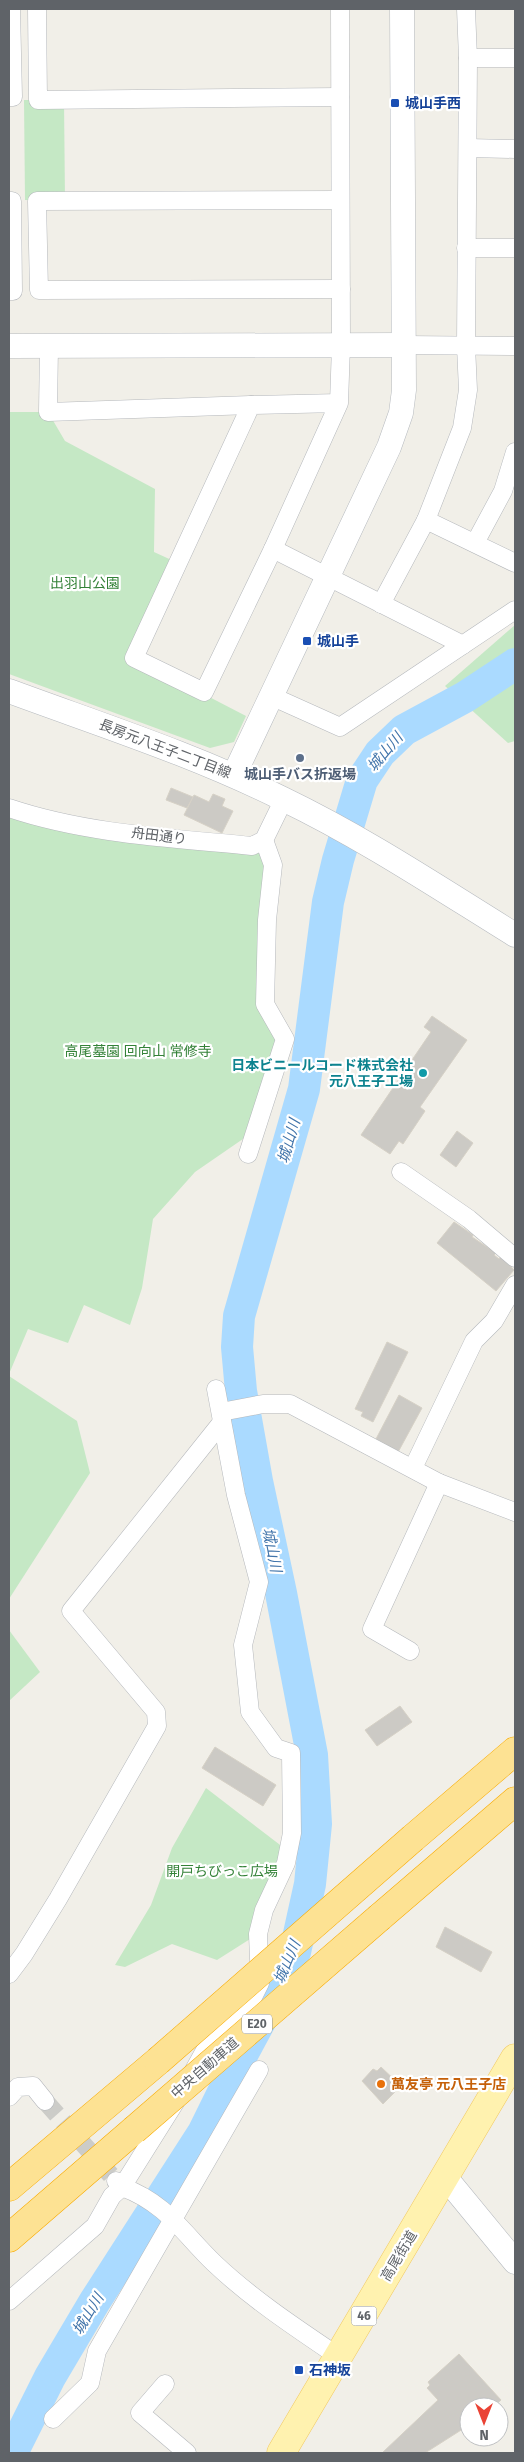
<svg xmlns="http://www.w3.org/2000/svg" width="524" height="2462" viewBox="0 0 524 2462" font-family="'Fira Sans','Noto Sans JP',sans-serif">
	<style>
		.green { fill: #c5e8c5 }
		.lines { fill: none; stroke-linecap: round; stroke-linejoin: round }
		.river { stroke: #aadaff; stroke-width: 32 }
		.building { fill: #cccac5; stroke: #d6d1c6 }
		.street-tunnel { stroke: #ccccc8; stroke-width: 18; stroke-dasharray: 18 9; stroke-linecap: butt }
		.street-casing { stroke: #b5b8bc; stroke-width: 19 }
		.secondary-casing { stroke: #b6babf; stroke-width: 25 }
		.primary-casing { stroke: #f2c960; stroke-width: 29 }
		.highway-casing { stroke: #f9ab00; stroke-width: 29 }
		.street { stroke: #fff; stroke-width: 18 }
		.secondary { stroke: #fff; stroke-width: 24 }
		.primary { stroke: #fff2af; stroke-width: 28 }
		.highway { stroke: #fde293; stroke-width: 28 }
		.highway-bridge-casing { stroke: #f9ab00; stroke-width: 29; stroke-linecap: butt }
		.highway-bridge { stroke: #fde293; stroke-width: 28 }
		.transit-dot { fill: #1a4fb4; stroke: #fff; stroke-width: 2 }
		.service-dot { fill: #5c6f8a; stroke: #fff; stroke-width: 2 }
		.culture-dot { fill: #0f9aa8; stroke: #fff; stroke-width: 2 }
		.food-dot { fill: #e8710a; stroke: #fff; stroke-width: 2 }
		.labels { text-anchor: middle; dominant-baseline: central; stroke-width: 4.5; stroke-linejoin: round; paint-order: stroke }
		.shield { fill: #fff; stroke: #8f9295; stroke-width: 1 }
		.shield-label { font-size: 12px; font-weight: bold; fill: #5f6368 }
		.transit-label { font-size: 14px; font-weight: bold; fill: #164399; stroke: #fff; text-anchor: start }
		.park-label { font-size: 14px; fill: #348238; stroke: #fff }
		.street-label { font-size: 14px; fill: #5f6368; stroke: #fff }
		.service-label { font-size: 14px; font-weight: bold; fill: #4e5e75; stroke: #fff }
		.culture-label { font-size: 14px; font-weight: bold; fill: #0d838f; stroke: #fff; text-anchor: end }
		.food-label { font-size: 14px; font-weight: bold; fill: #c56008; stroke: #fff; text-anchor: start }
		.water-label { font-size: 15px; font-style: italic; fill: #4174aa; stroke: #fff }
	</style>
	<rect width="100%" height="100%" fill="#f1efe8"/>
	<g class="green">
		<polygon points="24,100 64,100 65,201 25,200"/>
		<polygon points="9,412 48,412 65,441 155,489 154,552 178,563 134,658 246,716 234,742 210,748 9,674"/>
		<polygon points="515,625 515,741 508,743 445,686"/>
		<polygon points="9,808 268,851 261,929 280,1043 259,1128 195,1172 153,1219 142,1288 130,1325 84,1305 68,1343 28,1329 9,1374"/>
		<polygon points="9,1376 77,1421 90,1473 9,1599"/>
		<polygon points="9,1630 40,1672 9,1701"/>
		<polygon points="206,1788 288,1851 258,1934 217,1960 172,1944 125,1967 115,1965 151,1905 172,1848"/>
	</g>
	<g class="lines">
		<polyline class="river" points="12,2453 50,2377 95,2301 203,2133 237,2064 278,1988 295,1952 310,1884 316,1824 312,1755 281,1593 257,1481 241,1391 237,1347 239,1316 304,1089 328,902 338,860 362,780 380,753 404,730 465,697 515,664"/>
	</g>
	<g class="building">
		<polygon points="171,788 193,797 187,808 166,800"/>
		<polygon points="213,794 225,799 222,806 233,811 222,833 184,815 194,795 209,802"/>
		<polygon points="432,1016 467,1040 420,1107 425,1111 403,1144 399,1141 390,1154 361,1135 431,1032 424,1027"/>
		<polygon points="457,1131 473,1143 456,1167 440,1155"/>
		<polygon points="454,1222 473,1235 472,1237 496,1253 494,1255 499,1259 501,1256 514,1270 496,1291 437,1243"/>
		<polygon points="387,1342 408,1352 373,1422 361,1416 363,1412 355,1409"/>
		<polygon points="399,1395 422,1408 397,1454 385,1448 387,1445 376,1439"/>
		<polygon points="400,1706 412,1722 377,1746 365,1730"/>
		<polygon points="215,1747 276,1785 263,1806 202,1768"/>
		<polygon points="445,1927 492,1952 481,1972 436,1947"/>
		<polygon points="381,2067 401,2086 383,2104 362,2081 373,2069 377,2071"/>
		<polygon points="459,2354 501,2400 493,2407 469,2407 469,2425 425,2453 382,2453 438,2400 427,2388 430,2385 428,2382"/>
	</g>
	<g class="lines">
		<polyline class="street-tunnel" points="45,2101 116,2181"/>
		<g class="street-casing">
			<g id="street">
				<polyline points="37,9 38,100 340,97"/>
				<polyline points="9,10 11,10 13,97 9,97"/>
				<polyline points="468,58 515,58"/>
				<polyline points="468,148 515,149"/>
				<polyline points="340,200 37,201 39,290 341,289"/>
				<polyline points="9,201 12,201 13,291 9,291"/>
				<polyline points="466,248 515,248"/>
				<polyline points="404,345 515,346"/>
				<polyline points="49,346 48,412 251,405"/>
				<polyline points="339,403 273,549 204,692 134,658 251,405 339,403 341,346 340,9"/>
				<polyline points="426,520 515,563"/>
				<polyline points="475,543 503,491 515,452"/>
				<polyline points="273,549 463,645"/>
				<polyline points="381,604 426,520 462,428 468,390 466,346 468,58 466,9"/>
				<polyline points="271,696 340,727 515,610"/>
				<path d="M 9,808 C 86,834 171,838 252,846 L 264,840 L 284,799"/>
				<polyline points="248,1154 285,1039 265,1004 267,920 273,865 264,840"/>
				<polyline points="401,1172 469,1219 515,1258"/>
				<polyline points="221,1412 263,1404 290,1404 439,1483 515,1512"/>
				<polyline points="413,1468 474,1341 494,1321 515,1285"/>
				<polyline points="410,1651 372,1629 439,1483"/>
				<polyline points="9,1974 24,1954 58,1899 157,1726 156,1712 71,1611 222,1422"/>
				<polyline points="194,2070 209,2043 250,2003 260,1983 258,1934 264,1910 286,1863 292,1833 291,1753 276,1748 250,1712 243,1645 259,1582 236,1495 216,1389"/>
				<polyline points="9,2097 18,2087 33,2086 45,2101"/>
				<polyline points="116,2181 122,2187 176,2101"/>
				<path d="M 9,2301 L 95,2226 L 112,2196 L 122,2187 C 166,2203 183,2233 214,2263 C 252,2299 296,2328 339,2357"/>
				<polyline points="165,2384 140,2413 187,2453"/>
				<polyline points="53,2419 90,2383 97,2351 259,2070"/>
			</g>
		</g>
		<g class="secondary-casing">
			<g id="secondary">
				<polyline points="9,346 404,345"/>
				<path d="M 9,691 C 101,725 195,755 283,799 C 364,838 439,888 515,935"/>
				<polyline points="234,775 389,447 401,413 404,390 402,9"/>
				<polyline points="446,2178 515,2262"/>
			</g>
		</g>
		<g class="primary-casing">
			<polyline id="primary" points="281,2453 515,2058"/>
		</g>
		<g class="highway-casing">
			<g id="highway">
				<polyline points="413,1838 515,1751"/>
				<polyline points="380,1917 515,1801"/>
				<polyline points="9,2187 158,2061"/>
				<polyline points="9,2238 134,2130"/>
			</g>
		</g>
		<use href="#street" class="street"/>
		<use href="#secondary" class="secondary"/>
		<use href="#primary" class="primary"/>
		<use href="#highway" class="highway"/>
		<g class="highway-bridge-casing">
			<g id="highway-bridge">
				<polyline points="158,2061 413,1838"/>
				<polyline points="134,2130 380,1917"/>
			</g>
		</g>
		<use href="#highway-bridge" class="highway-bridge"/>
	</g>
	<g class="transit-dot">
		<rect x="390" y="98" width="10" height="10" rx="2.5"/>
		<rect x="302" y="636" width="10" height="10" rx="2.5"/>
		<rect x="294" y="2365" width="10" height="10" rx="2.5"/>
	</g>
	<circle class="service-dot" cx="300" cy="758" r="5"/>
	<circle class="culture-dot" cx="423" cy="1073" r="5"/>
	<circle class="food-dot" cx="381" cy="2084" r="5"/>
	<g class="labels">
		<g class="shield">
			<rect x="242" y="2014.5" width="30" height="19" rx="4"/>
			<rect x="351.5" y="2306.5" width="25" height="19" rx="4"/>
		</g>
		<g class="shield-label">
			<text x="257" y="2024">E20</text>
			<text x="364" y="2316">46</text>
		</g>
		<g class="transit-label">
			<text x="405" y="103">城山手西</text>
			<text x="317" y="641">城山手</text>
			<text x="309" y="2370">石神坂</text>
		</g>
		<g class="park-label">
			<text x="85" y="583">出羽山公園</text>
			<text x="138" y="1051">高尾墓園 回向山 常修寺</text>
			<text x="222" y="1871">開戸ちびっこ広場</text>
		</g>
		<g class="street-label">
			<text transform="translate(165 749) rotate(21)">長房元八王子二丁目線</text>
			<text transform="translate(159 836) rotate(7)">舟田通り</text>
			<text transform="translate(205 2068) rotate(-41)">中央自動車道</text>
			<text transform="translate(399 2256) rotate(-59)">高尾街道</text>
		</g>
		<g class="service-label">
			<text x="300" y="774">城山手バス折返場</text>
		</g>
		<g class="culture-label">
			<text x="413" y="1065">日本ビニールコード株式会社<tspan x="413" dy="16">元八王子工場</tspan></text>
		</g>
		<g class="food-label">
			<text x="391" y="2084">萬友亭 元八王子店</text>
		</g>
		<g class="water-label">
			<text transform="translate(385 752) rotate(-50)">城山川</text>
			<text transform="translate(289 1141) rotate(-74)">城山川</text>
			<text transform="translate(272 1550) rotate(79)">城山川</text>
			<text transform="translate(287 1962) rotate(-67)">城山川</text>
			<text transform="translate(88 2314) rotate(-59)">城山川</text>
		</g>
	</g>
	<rect width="524" height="2462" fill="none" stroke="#5f6368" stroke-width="20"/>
	<g transform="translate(484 2422) rotate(180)"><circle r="24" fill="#ffffff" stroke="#bfc1c3"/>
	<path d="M0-4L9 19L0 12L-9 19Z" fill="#ea4335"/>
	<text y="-8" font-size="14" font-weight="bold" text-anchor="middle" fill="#5f6368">N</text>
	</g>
</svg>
